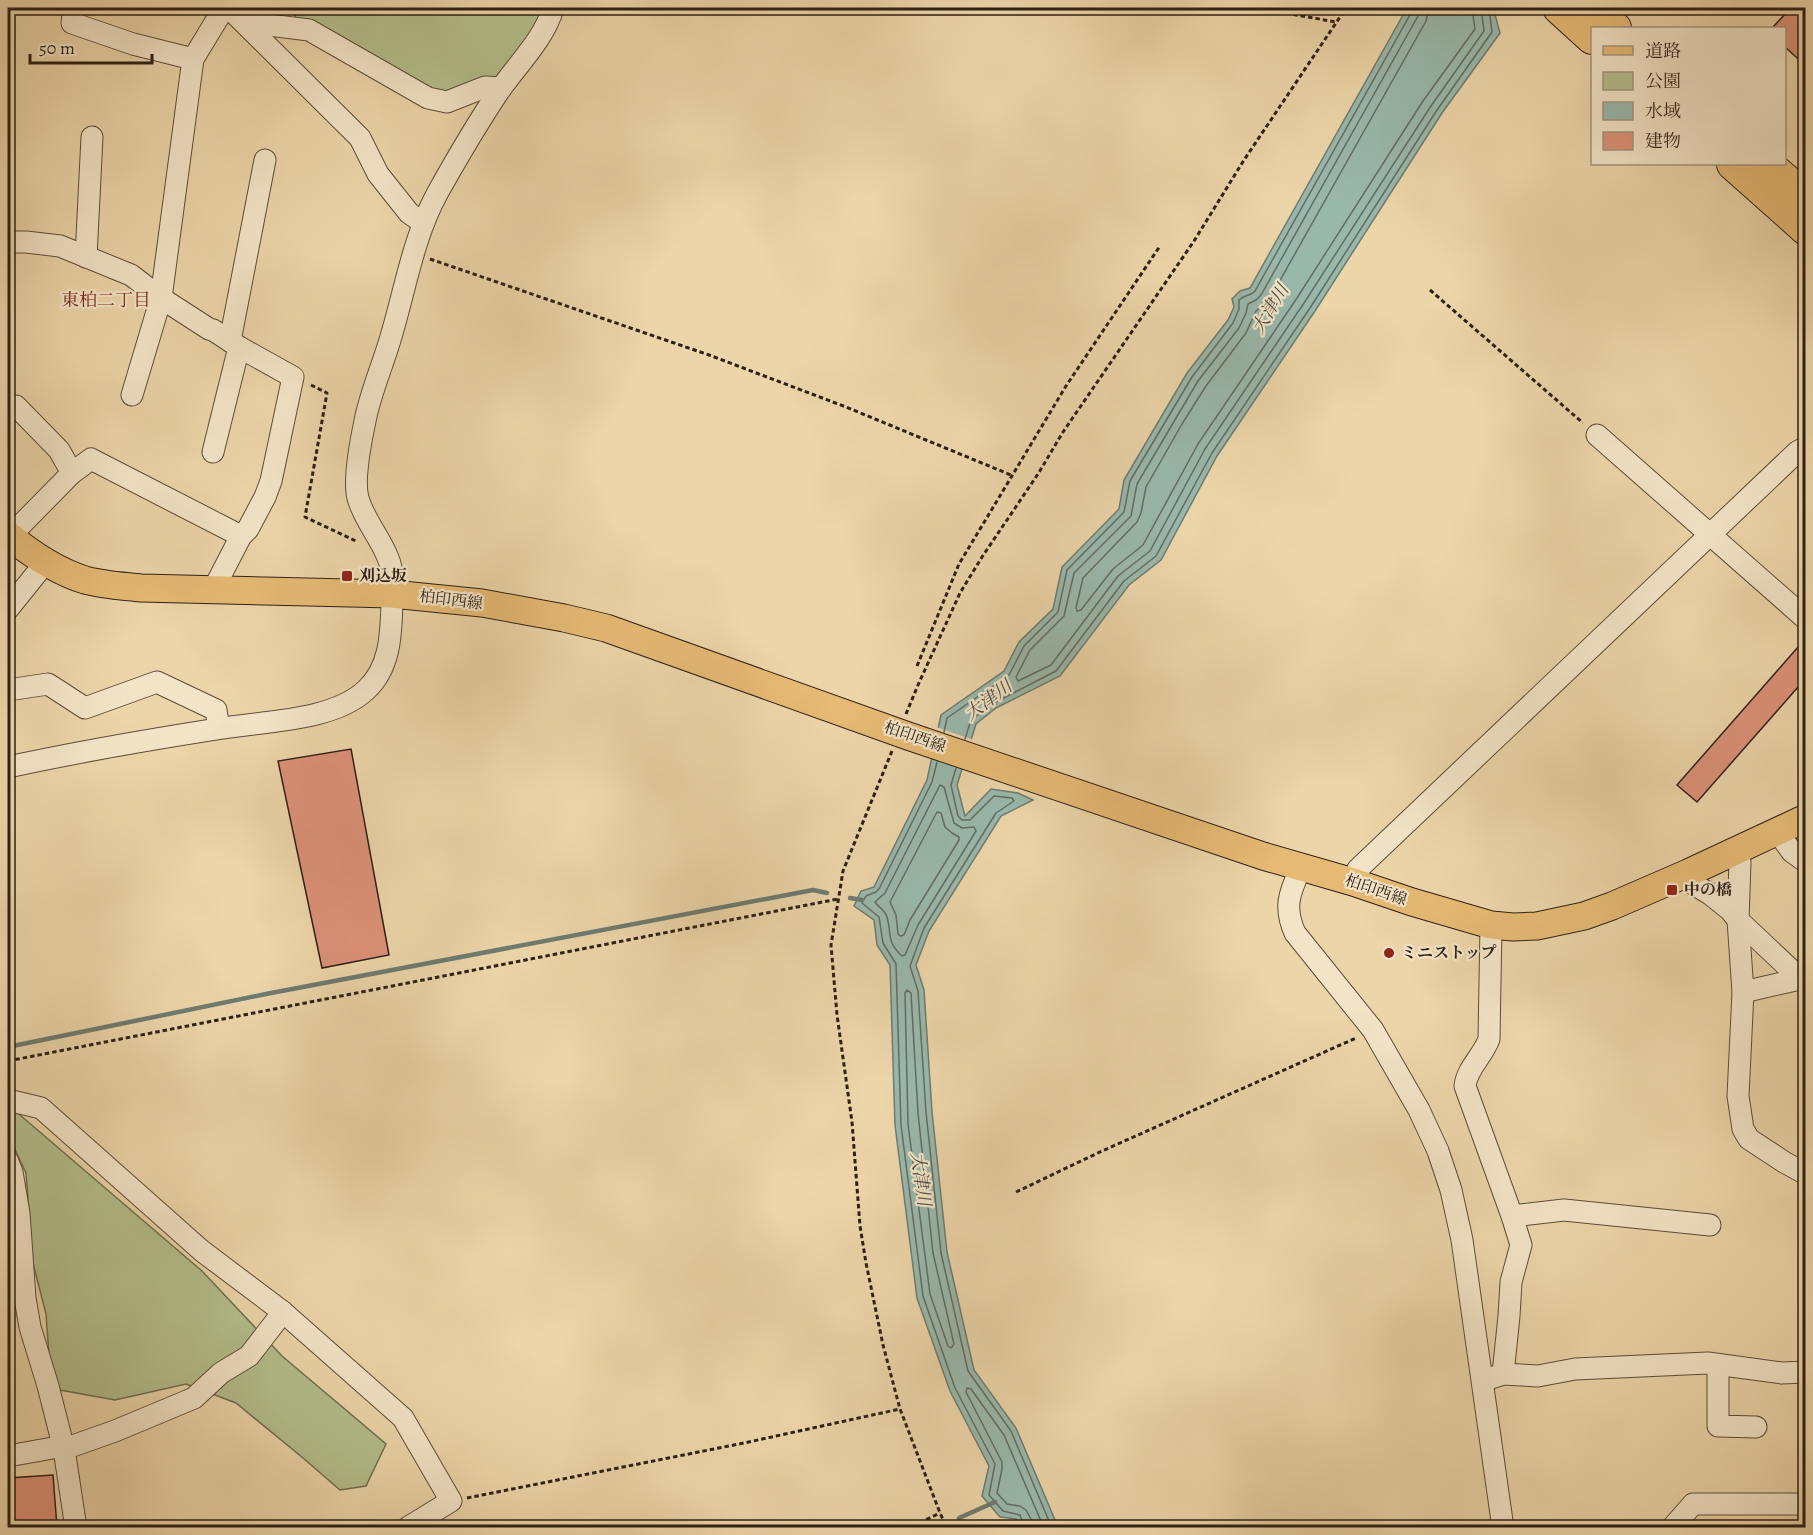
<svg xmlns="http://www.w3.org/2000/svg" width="1813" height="1535" viewBox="0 0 1813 1535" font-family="Alegreya,'Noto Serif JP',serif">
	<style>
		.green { fill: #b3be8c; stroke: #706e51; stroke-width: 1.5 }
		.water { fill: #99b8ac; stroke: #6e7b70; stroke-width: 1.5 }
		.pier { fill: #ecd5a9 }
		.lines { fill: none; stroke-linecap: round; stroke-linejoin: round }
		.shore { stroke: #636c61; stroke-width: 1.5 }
		.stream { stroke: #6e7b70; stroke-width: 4.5 }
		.building { fill: #dc9178; stroke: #2d1f16; stroke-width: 1.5 }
		.minor-casing { stroke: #5d4c3b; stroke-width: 23 }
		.major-casing { stroke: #2d1f16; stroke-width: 29 }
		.highway-casing { stroke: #2d1f16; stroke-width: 34 }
		.path { stroke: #2d1f16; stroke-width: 3; stroke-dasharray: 4.5 3; stroke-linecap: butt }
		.minor { stroke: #f3e4c7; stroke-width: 21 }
		.major { stroke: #e6ba74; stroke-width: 27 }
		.highway { stroke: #e6ba74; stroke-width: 32 }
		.poi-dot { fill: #8f2418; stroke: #f3e4c7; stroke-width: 2 }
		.labels { text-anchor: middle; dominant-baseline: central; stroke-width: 4.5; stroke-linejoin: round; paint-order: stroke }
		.poi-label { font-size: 16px; font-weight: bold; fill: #2d1f16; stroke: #f3e4c7; text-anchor: start }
		.street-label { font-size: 16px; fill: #2d1f16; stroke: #f3e4c7 }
		.neighbourhood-label { font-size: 18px; fill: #7a1f14; stroke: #f3e4c7 }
		.water-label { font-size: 18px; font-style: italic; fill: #4d4d43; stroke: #f3e4c7 }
	</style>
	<rect width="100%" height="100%" fill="#ecd5a9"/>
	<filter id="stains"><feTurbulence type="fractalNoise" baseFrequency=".00333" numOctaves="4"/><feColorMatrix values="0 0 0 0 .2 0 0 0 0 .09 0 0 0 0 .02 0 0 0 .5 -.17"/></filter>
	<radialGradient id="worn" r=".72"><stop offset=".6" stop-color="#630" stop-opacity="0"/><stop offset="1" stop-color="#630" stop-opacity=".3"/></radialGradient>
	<g class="green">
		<polygon points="291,8 545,8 543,15 497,82 451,95 403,89 305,36"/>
		<polygon points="13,1109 202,1271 282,1356 386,1444 366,1486 340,1490 303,1458 236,1403 186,1384 115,1400 60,1390 49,1355 46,1314 33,1263 26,1173 8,1135 8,1112"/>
	</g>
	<polygon class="water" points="1407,8 1495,8 1494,11 1500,33 1442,113 1315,311 1217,456 1161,560 1129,585 1060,676 996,708 976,724 957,785 965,816 991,789 1018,793 1033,800 1001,816 929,931 916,965 924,990 932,1112 947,1252 974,1370 1016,1428 1058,1527 1020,1527 1016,1519 1000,1517 982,1496 989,1466 950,1391 917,1298 895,1125 890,965 877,945 874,920 854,906 861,891 874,887 927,780 941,715 1004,671 1019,642 1053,609 1062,567 1119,509 1124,480 1187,373 1228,320 1234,307 1232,299 1240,291 1250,288"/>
	<polygon class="pier" points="936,727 974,740 967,764 930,752"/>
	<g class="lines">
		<g class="shore">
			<polyline points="1420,8 1418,16 1261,295 1256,300 1248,304 1246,313 1239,328 1198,381 1137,484 1131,516 1074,573 1064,616 1030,650 1016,677 1018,681 1051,665 1118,576 1150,551 1205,449 1304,303 1431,106 1484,31 1481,8"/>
			<polyline points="1429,8 1426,21 1269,300 1256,311 1246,333 1206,386 1182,424 1146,487 1141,513 1137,522 1083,578 1076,608 1077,611 1081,610 1113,569 1143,545 1198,444 1297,298 1423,101 1475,29 1472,8"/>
			<path d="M 944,732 L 947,718 L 1009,675 L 1024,646 L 1058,612 L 1067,570 L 1124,512 L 1130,481 L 1192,377 L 1233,323 L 1239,309 L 1239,300 C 1244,295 1251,296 1255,291 L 1411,13 L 1412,8"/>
			<polyline points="965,739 971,720 992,704 1056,671 1124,581 1156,556 1212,453 1310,308 1437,110 1492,32 1489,8"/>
			<polyline points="937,762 932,782 879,889 876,892 866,896 862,903 879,917 883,943 896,964 901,1125 923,1296 955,1388 995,1464 989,1495 1003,1511 1020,1515 1025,1528"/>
			<polyline points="956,768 951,785 958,816 962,820 970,820 994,796 1012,798 1014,801 996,813 924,928 910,966 918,991 926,1112 941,1253 968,1371 1011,1431 1052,1528"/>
			<path d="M 940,785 L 944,787 L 954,823 L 962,828 L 974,827 L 976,831 L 918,925 L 905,955 L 902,956 C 886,941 892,935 887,917 C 885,910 878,907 875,902 L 885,893 Z"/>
			<polygon points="937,812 941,813 945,827 952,833 959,837 959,840 910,920 904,935 900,936 898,934 896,915 890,902"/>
			<polygon points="907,990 911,993 918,1113 933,1253 954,1344 951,1348 948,1346 930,1294 908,1124 905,993"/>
			<polyline points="1033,1528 1032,1521 1026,1510 1020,1506 1007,1504 997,1493 1002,1469 1002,1462 966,1392 967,1388 971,1389 1004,1435 1044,1528"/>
		</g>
		<g class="stream">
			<polyline points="850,898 862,900"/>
			<polyline points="8,1047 266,994 813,890 827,893"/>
			<polyline points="959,1518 995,1502"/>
		</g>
	</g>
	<g class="building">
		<polygon points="1791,8 1806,8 1806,66 1785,47 1785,28 1772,28"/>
		<polygon points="1806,638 1806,678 1697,802 1677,785"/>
		<polygon points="351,749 389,955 322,968 278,761"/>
		<polygon points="53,1475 57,1527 8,1527 8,1478"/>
	</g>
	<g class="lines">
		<g class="minor-casing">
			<g id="minor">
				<polyline points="74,8 72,23 133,44 193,59"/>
				<polyline points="229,8 360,138 378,174 409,213 423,223"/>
				<polyline points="245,22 309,30 428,98 447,102 485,87 501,88"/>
				<polyline points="8,242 26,242 60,246 131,275 161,298 193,59 224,8"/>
				<polyline points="86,257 92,137"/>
				<polyline points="230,341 265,160"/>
				<polyline points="132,395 161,298 209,329 213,330 239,347 293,377 271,481 265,497 248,529 241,536 213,590"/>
				<polyline points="16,406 59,450 72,473"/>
				<polyline points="1597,435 1806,619"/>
				<polyline points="213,452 239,347"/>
				<polyline points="9,537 72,473 91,459 241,536"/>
				<polyline points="8,609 45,563"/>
				<polyline points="8,690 48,684 85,708 157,682 216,710 219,728"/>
				<path d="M 8,767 C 77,752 147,740 217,729 C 261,721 332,722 366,690 C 391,667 391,633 392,602 C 393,587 394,572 388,558 C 380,537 364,520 358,498 C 353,480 361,440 365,421 C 370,394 382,367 390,340 C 405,291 413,237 438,192 C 457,158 477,124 499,91 C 517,65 545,38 553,8"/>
				<polyline points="1777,831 1792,852 1806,862"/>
				<polyline points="1735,851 1740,862 1738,920 1743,992 1738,1096 1743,1129 1749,1139 1784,1162 1806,1174"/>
				<path d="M 1301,867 C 1290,892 1283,906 1295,933 L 1373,1030 L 1419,1110 L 1438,1151 L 1451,1190 L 1462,1240 L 1503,1528"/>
				<polyline points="1688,873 1693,884 1710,894 1730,910 1738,920 1806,984"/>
				<polyline points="1353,882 1358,869 1797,452 1806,447"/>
				<path d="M 1491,925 L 1489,1039 C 1483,1056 1467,1068 1465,1086 L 1512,1216 L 1521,1245 L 1511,1282 L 1509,1316 L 1503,1374"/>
				<polyline points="1743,992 1800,979"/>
				<polyline points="8,1100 41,1108 202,1251 283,1312 403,1418 451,1501 407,1528"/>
				<polyline points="8,1162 12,1172 19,1213 25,1298 30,1327 48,1386 64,1449 76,1528"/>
				<polyline points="1512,1216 1564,1210 1710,1225"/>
				<polyline points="1718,1365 1718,1426 1756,1427"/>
				<polyline points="1491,1378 1503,1374 1538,1376 1575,1369 1708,1363 1782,1373 1806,1372"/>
				<polyline points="64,1449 115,1431 194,1398 221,1373 249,1356 283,1312"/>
				<polyline points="8,1456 64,1446"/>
				<polyline points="1672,1528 1693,1504 1806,1504"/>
			</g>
		</g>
		<g class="major-casing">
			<path id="major" d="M 8,535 C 31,554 56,571 85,580 C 103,585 123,586 141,588 L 392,594 L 482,603 L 564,618 L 606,628 L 908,736 L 1263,856 L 1353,882 L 1412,902 L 1491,925 L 1513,927 L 1537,926 L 1584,916 L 1612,906 L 1688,873 L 1806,818"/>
		</g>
		<g class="highway-casing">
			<g id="highway">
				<polyline points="1559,8 1592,38"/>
				<polyline points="1591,8 1615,28"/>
				<polyline points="1733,164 1806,229"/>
				<polyline points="1767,164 1806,198"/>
			</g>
		</g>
		<g class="path">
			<polyline points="1264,8 1274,11 1336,22"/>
			<polyline points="430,259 709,355 846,407 1011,475"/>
			<polyline points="1430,290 1583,423"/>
			<polyline points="311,385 327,393 305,517 358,542"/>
			<polyline points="917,666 959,564 1066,386 1160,246"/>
			<polyline points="906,714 918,685 960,593 982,557 1038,474 1063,432 1194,241 1244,160 1346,8"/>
			<polyline points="892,751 843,871 831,945 837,1015 852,1122 860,1226 866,1263 883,1345 900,1409 940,1513 947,1528"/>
			<polyline points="8,1061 838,899"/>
			<polyline points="1016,1192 1102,1151 1356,1038"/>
			<polyline points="467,1498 744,1443 900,1409"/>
			<polyline points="914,1528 921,1522 940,1513"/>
		</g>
		<use href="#minor" class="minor"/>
		<use href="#major" class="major"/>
		<use href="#highway" class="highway"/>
	</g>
	<g class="poi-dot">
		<rect x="341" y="570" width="12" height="12" rx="3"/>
		<rect x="1666" y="884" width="12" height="12" rx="3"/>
		<circle cx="1389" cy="953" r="6"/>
	</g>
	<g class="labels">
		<g class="poi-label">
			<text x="359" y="576">刈込坂</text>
			<text x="1684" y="890">中の橋</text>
			<text x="1401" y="953">ミニストップ</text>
		</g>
		<g class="street-label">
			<text transform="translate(451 600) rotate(7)">柏印西線</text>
			<text transform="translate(915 737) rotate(19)">柏印西線</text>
			<text transform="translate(1376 890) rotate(19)">柏印西線</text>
		</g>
		<g class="neighbourhood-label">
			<text x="106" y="300">東柏二丁目</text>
		</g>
		<g class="water-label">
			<text transform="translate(1270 309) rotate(-59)">大津川</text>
			<text transform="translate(988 700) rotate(-37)">大津川</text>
			<text transform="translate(921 1179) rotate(82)">大津川</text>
		</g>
	</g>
	<rect width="1813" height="1535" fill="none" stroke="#ecd5a9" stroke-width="30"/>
	<rect x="9" y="9" width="1795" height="1517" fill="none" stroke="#2d1f16" stroke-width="3"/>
	<rect x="15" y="15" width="1783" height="1505" fill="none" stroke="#2d1f16" stroke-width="1.5"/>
	<rect x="1591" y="27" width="195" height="138" fill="#f3e4c7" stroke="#a49580" stroke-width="1.5"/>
	<rect x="1603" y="46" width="30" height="9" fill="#e6ba74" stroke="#a49580" stroke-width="1.5"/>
	<text x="1645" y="57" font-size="18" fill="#2d1f16">道路</text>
	<rect x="1603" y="72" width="30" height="18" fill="#b3be8c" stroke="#a49580" stroke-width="1.5"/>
	<text x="1645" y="87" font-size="18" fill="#2d1f16">公園</text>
	<rect x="1603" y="102" width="30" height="18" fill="#99b8ac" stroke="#a49580" stroke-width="1.5"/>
	<text x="1645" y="117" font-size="18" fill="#2d1f16">水域</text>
	<rect x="1603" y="132" width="30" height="18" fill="#dc9178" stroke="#a49580" stroke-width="1.5"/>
	<text x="1645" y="147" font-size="18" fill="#2d1f16">建物</text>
	<path d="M30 54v9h122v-9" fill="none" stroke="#2d1f16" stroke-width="3"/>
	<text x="39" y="54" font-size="18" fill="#2d1f16" stroke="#f3e4c7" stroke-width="4.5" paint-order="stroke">50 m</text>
	<rect width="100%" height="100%" filter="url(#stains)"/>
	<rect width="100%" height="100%" fill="url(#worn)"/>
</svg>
